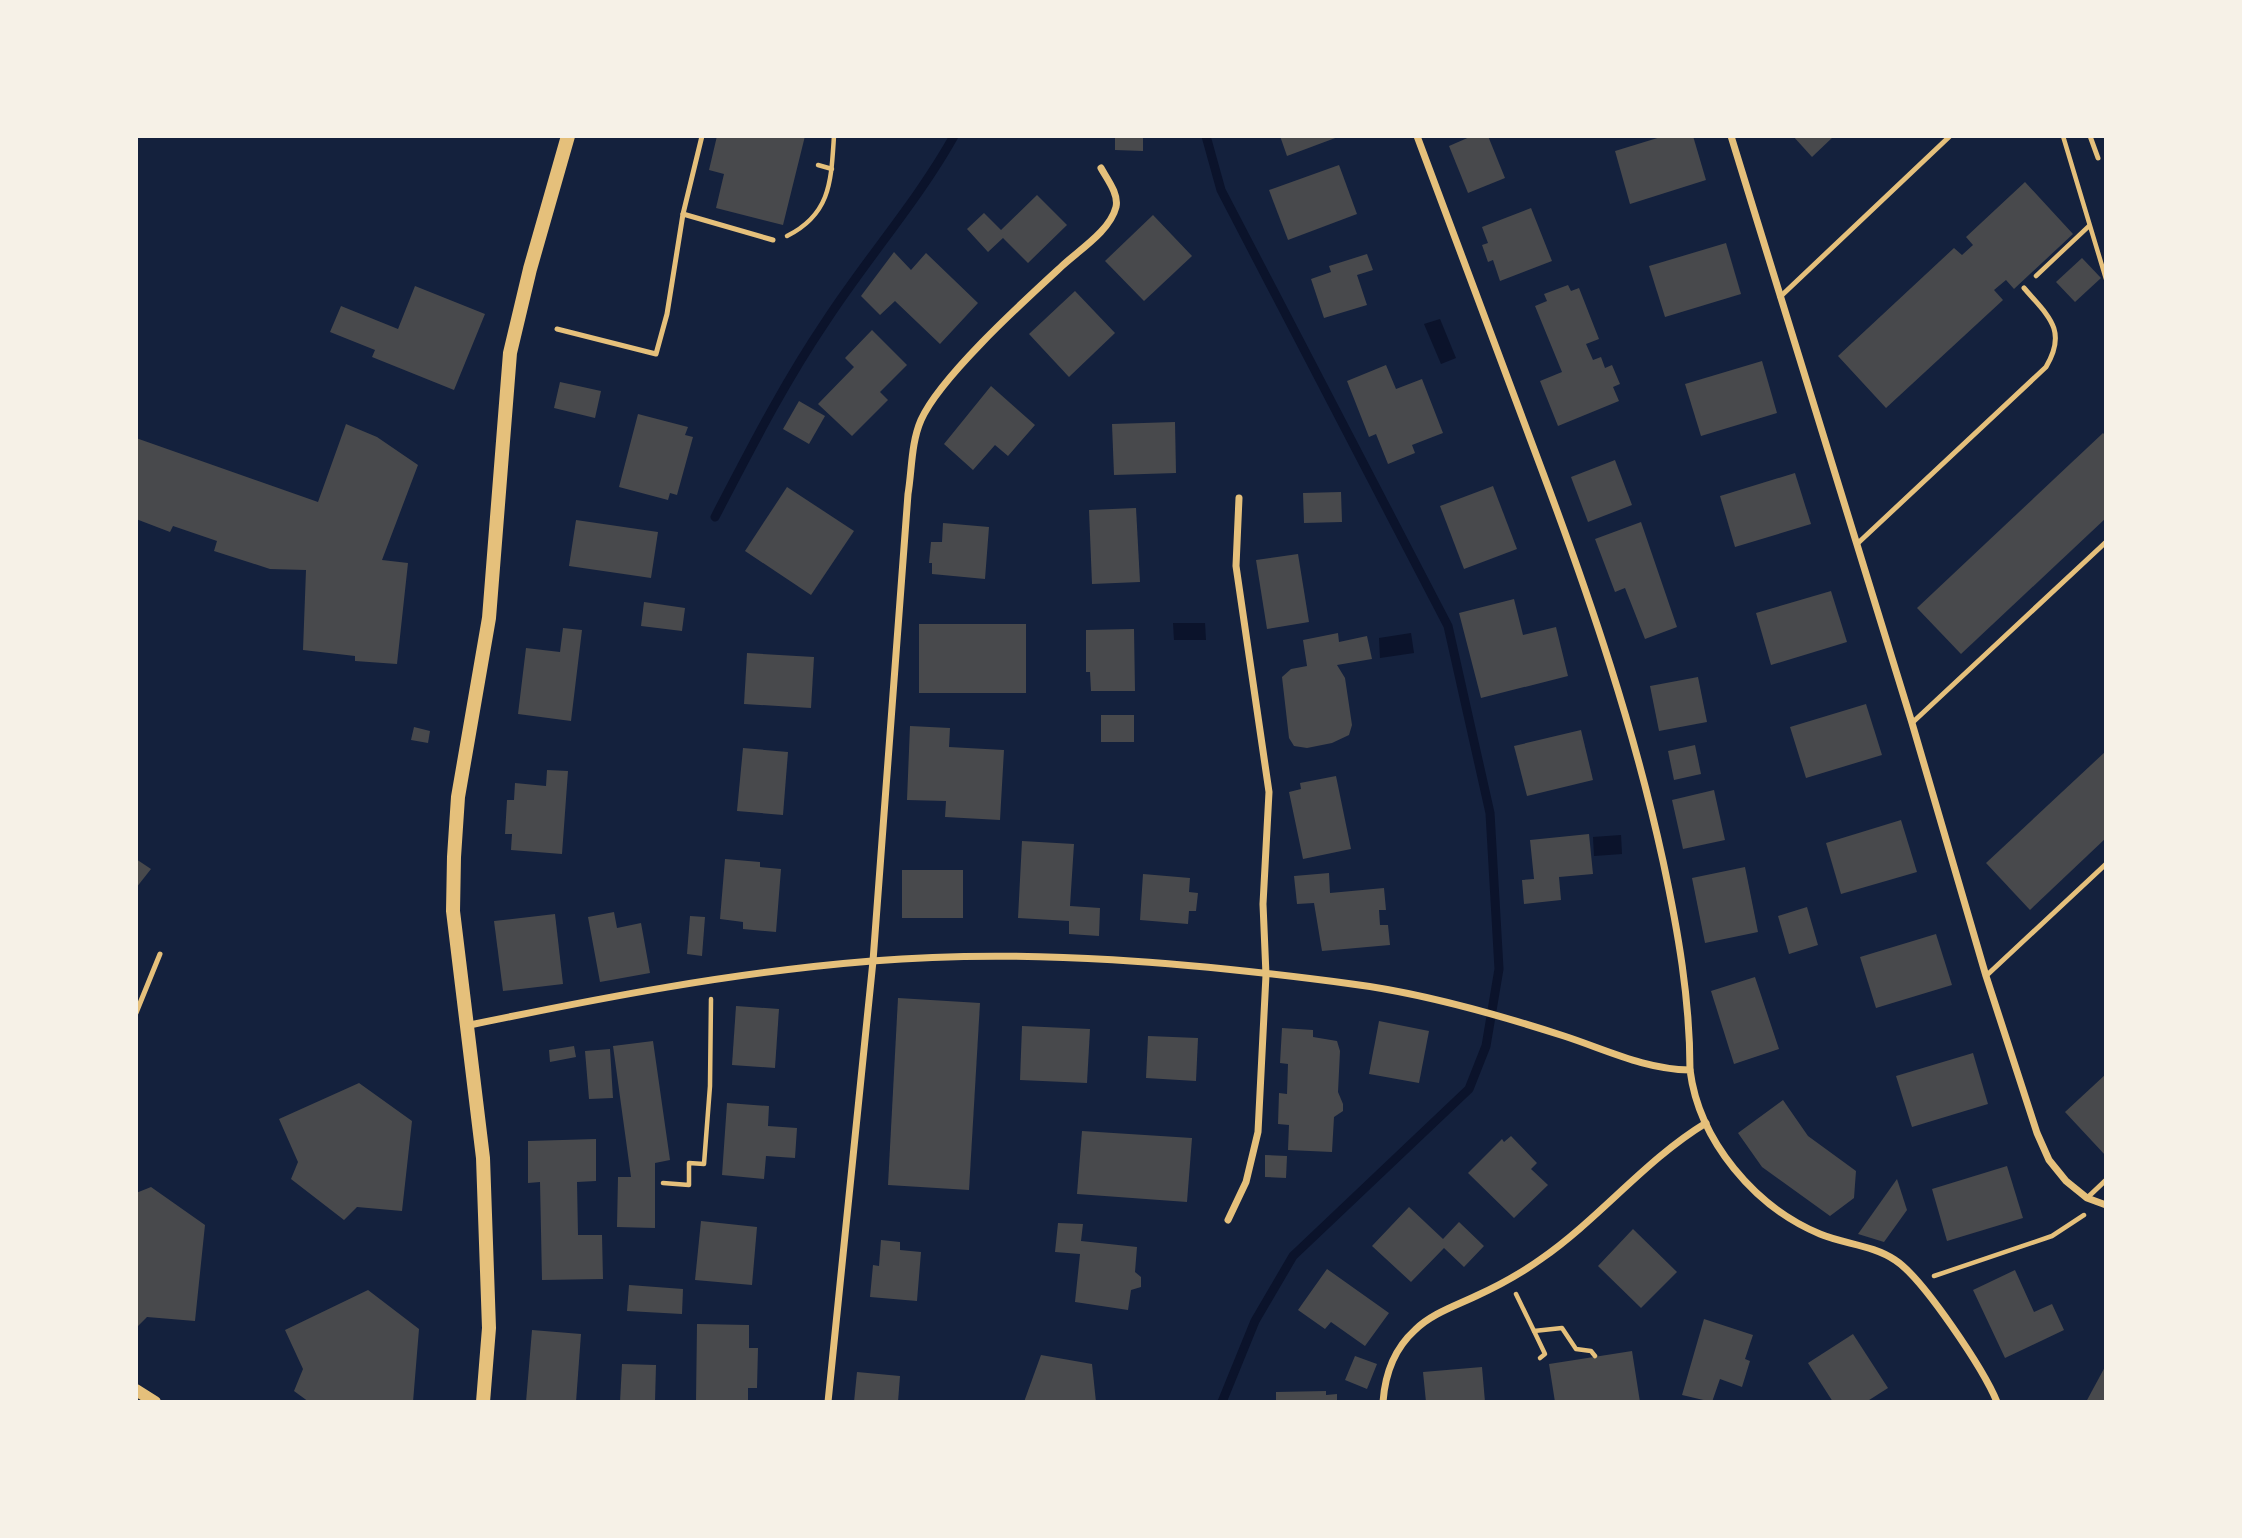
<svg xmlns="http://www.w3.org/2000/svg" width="2242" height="1538" viewBox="0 0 2242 1538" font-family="'Fira Sans',sans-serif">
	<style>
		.water { fill: #0b132b }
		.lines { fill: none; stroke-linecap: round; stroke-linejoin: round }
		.stream { stroke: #0b132b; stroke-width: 9 }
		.building { fill: #48494c }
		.path { stroke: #e5c07b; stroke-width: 4.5 }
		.service { stroke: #e5c07b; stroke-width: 5 }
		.minor { stroke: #e5c07b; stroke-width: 7 }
		.tertiary { stroke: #e5c07b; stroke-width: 12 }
		.secondary { stroke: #e5c07b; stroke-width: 14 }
	</style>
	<rect width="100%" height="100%" fill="#14213d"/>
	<g class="water">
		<polygon points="1440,319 1456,358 1441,364 1424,324"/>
		<polygon points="1173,623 1205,623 1206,640 1174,640"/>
		<polygon points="1411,633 1414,653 1380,658 1379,638"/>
		<polygon points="1621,835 1622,854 1594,856 1593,837"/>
	</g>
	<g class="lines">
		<g class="stream">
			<polyline points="1206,136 1221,190 1448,626 1490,813 1499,969 1486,1046 1469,1089 1293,1256 1255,1321 1222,1402"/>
			<path d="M 715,517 C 750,450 784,383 826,321 C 867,258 917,202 954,136"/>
		</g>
	</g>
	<g class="building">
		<polygon points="717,136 805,136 783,225 716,208 724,174 709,170"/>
		<polygon points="1115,136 1143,136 1143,151 1115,150"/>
		<polygon points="1280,136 1338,136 1338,137 1287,156"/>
		<polygon points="1472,136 1488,136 1505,178 1468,193 1449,146"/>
		<polygon points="1664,136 1693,136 1706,180 1630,204 1615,151"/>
		<polygon points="1793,136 1834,136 1812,157"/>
		<polygon points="1339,165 1357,214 1288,240 1269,190"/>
		<polygon points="2025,182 2073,234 2014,289 2006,280 1994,290 2003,300 1886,408 1838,356 1954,248 1962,255 1973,245 1966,237"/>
		<polygon points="1037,195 1067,225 1028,263 1003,238 988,252 967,229 984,213 1001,230"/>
		<polygon points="1531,208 1552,261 1500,281 1493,260 1488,262 1482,245 1488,243 1482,227"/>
		<polygon points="1153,215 1192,256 1144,301 1105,261"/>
		<polygon points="1726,243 1741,294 1665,317 1649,266"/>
		<polygon points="894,252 911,270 926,253 978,303 940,344 895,301 880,315 861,296"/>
		<polygon points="1367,254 1373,270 1357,275 1367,305 1324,318 1311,279 1331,272 1329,266"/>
		<polygon points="2082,258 2101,278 2075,302 2056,282"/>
		<polygon points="1568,285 1571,291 1579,288 1599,339 1586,344 1593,360 1601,357 1605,368 1612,365 1620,384 1613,387 1619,401 1558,426 1540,381 1562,372 1535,306 1547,301 1544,294"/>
		<polygon points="415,286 485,314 454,390 372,357 375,350 330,332 341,306 398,329"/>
		<polygon points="1075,291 1115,333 1069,377 1029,334"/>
		<polygon points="872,330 907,365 880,392 888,400 852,436 818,404 854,367 845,358"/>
		<polygon points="1762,361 1777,413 1701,436 1685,384"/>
		<polygon points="1386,365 1396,389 1422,379 1443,433 1412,445 1415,453 1388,464 1376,434 1369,437 1347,381"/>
		<polygon points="560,382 601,391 595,418 554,408"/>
		<polygon points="991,386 1035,425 1008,456 995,445 973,470 944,444"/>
		<polygon points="799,401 825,416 809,444 783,429"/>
		<polygon points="638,414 688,427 685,435 693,437 677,495 670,493 668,500 619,487"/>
		<polygon points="1175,422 1176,473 1114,475 1112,424"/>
		<polygon points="346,424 377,437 418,465 382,560 408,563 397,664 355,661 355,656 303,650 306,570 270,569 214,551 217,541 173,526 170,532 136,519 136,438 318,502"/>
		<polygon points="2103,433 2106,436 2106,518 1961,654 1917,608"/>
		<polygon points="1615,460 1632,505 1588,522 1571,477"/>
		<polygon points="1795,473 1811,524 1735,547 1720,496"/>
		<polygon points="1493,486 1517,549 1464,569 1440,506"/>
		<polygon points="787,487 854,531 811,595 745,551"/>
		<polygon points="1341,492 1342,522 1304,523 1303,493"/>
		<polygon points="1136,508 1140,582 1092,584 1089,510"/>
		<polygon points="576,520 658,532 651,578 569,566"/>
		<polygon points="1641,522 1677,627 1645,639 1625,588 1615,592 1595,539"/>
		<polygon points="943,523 989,527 985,579 932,574 932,563 929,563 931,542 942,542"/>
		<polygon points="1298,554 1309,622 1267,629 1256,560"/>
		<polygon points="1831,591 1847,642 1771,665 1756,613"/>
		<polygon points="1514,599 1523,635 1556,627 1568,676 1481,698 1459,613"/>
		<polygon points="644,602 685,608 682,631 641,626"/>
		<rect x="919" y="624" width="107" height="69"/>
		<polygon points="563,628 582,630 571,721 518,714 526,648 560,652"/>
		<polygon points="1134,629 1135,691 1091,691 1090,672 1086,672 1086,630"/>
		<polygon points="1338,633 1339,642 1367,636 1372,659 1337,665 1345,678 1352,725 1349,735 1332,743 1307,748 1294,746 1289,738 1282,677 1291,669 1307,666 1303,640"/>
		<polygon points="747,653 814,657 811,708 744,704"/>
		<polygon points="1698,677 1707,722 1659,731 1650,686"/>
		<polygon points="1866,704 1882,755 1806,778 1790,727"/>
		<rect x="1101" y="715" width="33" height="27"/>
		<polygon points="910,726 950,728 949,747 1004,750 1000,820 945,817 946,801 907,800"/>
		<polygon points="414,727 430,731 428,743 411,740"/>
		<polygon points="1581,730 1593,780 1527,796 1514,746"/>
		<polygon points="1695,745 1701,774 1674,780 1668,751"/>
		<polygon points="743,748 788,752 783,815 737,811"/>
		<polygon points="2106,751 2106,838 2030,910 1986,863"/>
		<polygon points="547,770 568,771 562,854 511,850 512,834 505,834 507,800 514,800 515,783 546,786"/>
		<polygon points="1336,776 1351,849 1303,859 1289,792 1301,789 1300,783"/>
		<polygon points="1714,790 1725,840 1683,849 1672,800"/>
		<polygon points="1901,820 1917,872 1841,894 1826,843"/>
		<polygon points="1589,834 1593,874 1559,877 1561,900 1524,904 1522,880 1534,879 1530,840"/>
		<polygon points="1022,841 1074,844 1070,906 1100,908 1099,936 1069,934 1069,921 1018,918"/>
		<polygon points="136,859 151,869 136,888"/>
		<polygon points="725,859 760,862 760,867 781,869 776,932 743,929 743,922 720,919"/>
		<polygon points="1745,867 1758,932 1705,943 1692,878"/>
		<rect x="902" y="870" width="61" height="48"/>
		<polygon points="1329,873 1330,893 1384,888 1386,910 1379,910 1380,925 1388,925 1390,945 1322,951 1314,903 1297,904 1294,876"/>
		<polygon points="1143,874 1190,878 1189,892 1198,893 1196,911 1189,911 1188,924 1140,920"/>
		<polygon points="1807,907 1818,945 1789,954 1778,916"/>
		<polygon points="614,912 617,928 641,923 650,973 600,982 588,917"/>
		<polygon points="555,914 563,984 503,991 494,921"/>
		<polygon points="690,916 705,917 702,956 687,954"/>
		<polygon points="1936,934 1952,985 1876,1008 1860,957"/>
		<polygon points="1755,977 1779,1049 1734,1064 1711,991"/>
		<polygon points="898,998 980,1003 969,1190 888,1185"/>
		<polygon points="736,1006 779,1009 775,1068 732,1065"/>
		<polygon points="1379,1021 1429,1031 1419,1083 1369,1074"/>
		<polygon points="1022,1026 1090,1029 1087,1083 1020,1080"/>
		<polygon points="1282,1028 1313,1030 1313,1037 1337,1041 1340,1051 1338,1092 1343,1104 1343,1111 1334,1117 1332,1152 1288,1150 1289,1125 1278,1124 1279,1093 1287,1094 1288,1064 1280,1063"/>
		<polygon points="1148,1036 1198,1038 1196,1081 1146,1078"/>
		<polygon points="653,1041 670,1160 655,1163 655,1228 617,1227 618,1177 631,1177 613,1046"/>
		<polygon points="574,1046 576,1057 550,1062 549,1050"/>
		<polygon points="610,1049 613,1098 589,1099 585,1051"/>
		<polygon points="1973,1053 1988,1104 1912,1127 1896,1076"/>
		<polygon points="2106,1074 2106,1156 2065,1112"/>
		<polygon points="359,1083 412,1121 402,1211 357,1207 344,1220 291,1179 298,1162 279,1119"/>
		<polygon points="1783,1100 1808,1136 1856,1171 1854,1198 1830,1216 1762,1167 1738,1133"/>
		<polygon points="727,1103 769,1106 768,1126 797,1128 795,1158 766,1156 764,1179 722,1175"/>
		<polygon points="1082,1131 1192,1138 1187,1202 1077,1194"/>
		<polygon points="1511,1136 1537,1163 1531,1169 1548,1185 1514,1218 1468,1173 1502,1139 1504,1142"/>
		<polygon points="596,1139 596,1181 577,1182 578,1235 602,1235 603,1279 542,1280 540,1182 528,1183 528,1141"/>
		<polygon points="1265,1155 1287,1156 1286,1178 1265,1177"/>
		<polygon points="2007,1166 2023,1218 1947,1241 1932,1189"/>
		<polygon points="1897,1179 1907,1210 1884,1242 1858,1234"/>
		<polygon points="151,1187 205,1225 195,1321 147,1317 136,1328 136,1193"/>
		<polygon points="1409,1207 1443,1239 1459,1222 1484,1246 1464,1267 1444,1248 1411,1282 1372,1246"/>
		<polygon points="701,1221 757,1227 752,1285 695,1280"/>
		<polygon points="1058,1223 1083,1224 1081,1241 1137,1247 1135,1272 1141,1277 1141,1287 1131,1290 1128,1310 1075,1302 1080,1254 1055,1252"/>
		<polygon points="1633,1229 1677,1272 1641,1308 1598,1266"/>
		<polygon points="881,1240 900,1242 900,1250 921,1252 917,1301 870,1297 873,1265 879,1266"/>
		<polygon points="1327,1269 1389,1313 1365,1346 1331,1322 1325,1329 1298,1310"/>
		<polygon points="2015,1270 2034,1312 2052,1304 2064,1330 2005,1358 1973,1290"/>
		<polygon points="629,1285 683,1289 682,1314 627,1311"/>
		<polygon points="368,1290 419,1329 413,1402 309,1402 294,1391 303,1369 285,1330"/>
		<polygon points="1704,1319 1753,1335 1745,1359 1750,1361 1742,1387 1720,1379 1712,1402 1682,1395"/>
		<polygon points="697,1324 749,1325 749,1348 758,1348 757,1388 748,1388 748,1402 696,1402"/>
		<polygon points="532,1330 581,1334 576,1402 526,1402"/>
		<polygon points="1853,1334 1888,1388 1866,1402 1833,1402 1808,1363"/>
		<polygon points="1632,1351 1640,1402 1555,1402 1549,1364"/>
		<polygon points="1041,1355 1092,1364 1096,1402 1024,1402"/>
		<polygon points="1355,1356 1377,1364 1367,1389 1345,1380"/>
		<polygon points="622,1364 656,1365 655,1402 620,1402"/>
		<polygon points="2106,1365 2106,1402 2086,1402"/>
		<polygon points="1482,1367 1485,1402 1426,1402 1423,1372"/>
		<polygon points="857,1372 900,1376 898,1402 854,1402"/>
		<polygon points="1326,1391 1326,1395 1337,1394 1337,1402 1276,1402 1276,1392"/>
	</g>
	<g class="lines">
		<g class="path">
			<polyline points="2063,136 2106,279"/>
			<polyline points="818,165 832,169"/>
			<path d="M 787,236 C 831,214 831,181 834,136"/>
			<polyline points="2036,276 2089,226"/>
			<polyline points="663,1183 689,1185 689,1163 704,1164 710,1086 711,999"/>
			<polyline points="1934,1276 2052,1236 2084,1215"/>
			<polyline points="1516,1294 1534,1331 1562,1328 1576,1349 1591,1351 1595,1356"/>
			<polyline points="1534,1331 1545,1354 1540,1358"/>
		</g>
		<g class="service">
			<polyline points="2090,136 2098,158"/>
			<polyline points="683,214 773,240"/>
			<polyline points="1780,297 1950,136"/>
			<polyline points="557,329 656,354 667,314 683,214 702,136"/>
			<path d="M 1857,544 L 2046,367 C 2068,330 2048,316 2024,288"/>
			<polyline points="1912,723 2106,542"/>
			<polyline points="1986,976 2106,864"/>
			<polyline points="136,1013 160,954"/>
			<polyline points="2087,1198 2106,1180"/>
		</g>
		<g class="minor">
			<path d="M 1417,136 C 1459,249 1501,361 1543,473 C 1591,601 1634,728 1663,861 C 1678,931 1690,999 1690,1070"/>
			<polyline points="1731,136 1912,723 1986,976 2037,1133 2049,1160 2066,1181 2087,1198 2106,1205"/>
			<path d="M 465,1026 C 600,998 734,972 872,961 C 1031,948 1194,963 1352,984 C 1423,993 1496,1014 1564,1036 C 1607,1050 1644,1069 1690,1070 C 1699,1141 1755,1207 1820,1234 C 1844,1244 1873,1245 1895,1260 C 1923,1278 1984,1370 1997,1402"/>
			<polyline points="1228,1220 1246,1182 1258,1132 1266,975 1263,904 1269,792 1236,566 1239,498"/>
			<path d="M 828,1402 L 873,961 L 908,494 C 912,470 911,443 921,420 C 940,377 1025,300 1062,266 C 1079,250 1110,231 1116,207 C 1119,194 1107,179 1101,168"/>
			<path d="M 1383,1402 C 1385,1374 1394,1349 1415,1330 C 1431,1314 1455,1306 1476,1296 C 1498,1286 1520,1274 1541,1259 C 1600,1218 1645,1160 1706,1123"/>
		</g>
		<polyline class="tertiary" points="136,1390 155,1402"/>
		<polyline class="secondary" points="483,1402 489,1328 483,1158 453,911 454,857 458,797 489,618 510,353 530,269 568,136"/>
	</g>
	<rect width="2242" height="1538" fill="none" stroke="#f6f1e7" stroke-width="276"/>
</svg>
